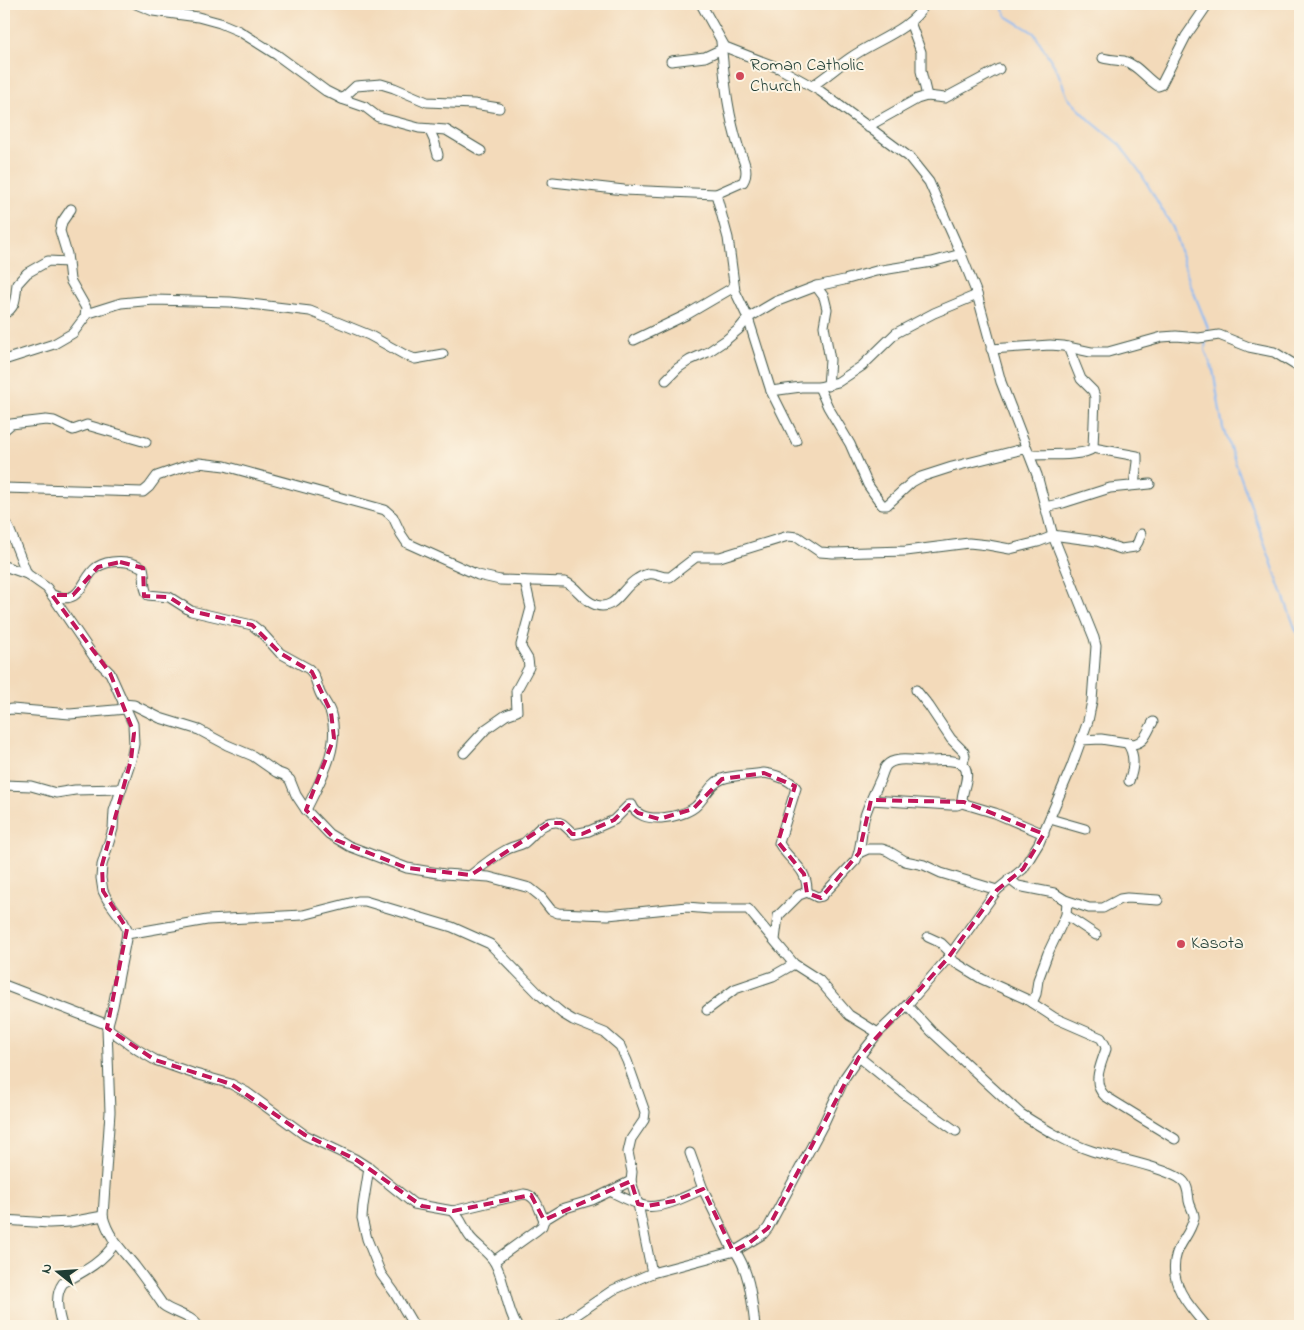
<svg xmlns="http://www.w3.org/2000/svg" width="1304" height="1330" viewBox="0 0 1304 1330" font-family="'Indie Flower',sans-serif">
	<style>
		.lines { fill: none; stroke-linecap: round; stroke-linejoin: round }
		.stream { stroke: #88baf5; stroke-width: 2 }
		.minor-casing { stroke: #3f5548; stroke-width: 11 }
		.minor { stroke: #fff; stroke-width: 9 }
		.marked { fill: none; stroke: #c2185b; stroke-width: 4; stroke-dasharray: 10 6; stroke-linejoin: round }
		.poi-dot { fill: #d1495b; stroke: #fcf5e5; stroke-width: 2 }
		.labels { text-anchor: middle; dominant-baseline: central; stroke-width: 4; stroke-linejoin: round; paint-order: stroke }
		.poi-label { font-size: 18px; fill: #1f3d34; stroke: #fcf5e5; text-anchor: start }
	</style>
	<rect width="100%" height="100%" fill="#fcf5e5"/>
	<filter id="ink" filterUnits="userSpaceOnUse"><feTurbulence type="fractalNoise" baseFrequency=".02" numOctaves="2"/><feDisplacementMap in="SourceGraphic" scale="10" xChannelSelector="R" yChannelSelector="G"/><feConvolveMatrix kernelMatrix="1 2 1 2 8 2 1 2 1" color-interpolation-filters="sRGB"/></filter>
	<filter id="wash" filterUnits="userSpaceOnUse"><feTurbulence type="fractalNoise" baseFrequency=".0096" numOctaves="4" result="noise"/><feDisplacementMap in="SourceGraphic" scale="20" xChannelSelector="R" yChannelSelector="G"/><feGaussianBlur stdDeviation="1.12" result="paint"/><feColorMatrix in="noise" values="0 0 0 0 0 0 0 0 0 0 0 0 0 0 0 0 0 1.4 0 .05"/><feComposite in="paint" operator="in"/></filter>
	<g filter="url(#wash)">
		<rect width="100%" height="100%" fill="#f3daba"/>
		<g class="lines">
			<g class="stream">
				<polyline points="1002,4 1006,16 1034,33 1057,70 1068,98 1092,122 1120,145 1140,172 1173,228 1190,283 1208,328 1207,334"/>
				<polyline points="1206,339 1205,350 1213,370 1223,428 1295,628 1300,637"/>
			</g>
		</g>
	</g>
	<g filter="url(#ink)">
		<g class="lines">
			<g class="minor-casing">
				<g id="minor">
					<polyline points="136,4 153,11 198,17 220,23 239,31 277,55 326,91 342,99 365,107 378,117 419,128 446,130 481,151"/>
					<polyline points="910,22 921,52 921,71 927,96"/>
					<path d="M 1103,58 C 1110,60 1117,60 1124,61 C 1138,65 1146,79 1158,86 L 1161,85 L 1186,36 L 1208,4"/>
					<polyline points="671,61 705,57 722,49"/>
					<path d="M 812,86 C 826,77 837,67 850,58 C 875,40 910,31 925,4"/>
					<polyline points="342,99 356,86 381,84 394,88 427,102 474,104 499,108"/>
					<polyline points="867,127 917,99 927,96 945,98 999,69"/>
					<polyline points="429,129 434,140 438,155"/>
					<path d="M 553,182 L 624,190 L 716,194 L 743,182 C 750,171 743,160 739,149 C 727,111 725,81 721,42"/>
					<polyline points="716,194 728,238 735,291 748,318 771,391 796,441"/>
					<polyline points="816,286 824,297 827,309 824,326 830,360 828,386"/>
					<path d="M 4,314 C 17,307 15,297 17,284 L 27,273 L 48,261 L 68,262"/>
					<polyline points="86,314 121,303 154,300 230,302 259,305 310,311 369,335 405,355 415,359 443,354"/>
					<polyline points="634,340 686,315 734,287"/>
					<polyline points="991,349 1050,345 1063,346 1091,352 1108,352 1162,337 1176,336 1199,338 1219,335 1249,347 1274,352 1300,368"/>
					<polyline points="4,360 54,344 73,333 85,317 86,308 70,280 67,254 60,231 62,222 71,209"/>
					<polyline points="666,380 678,368 690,360 708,352 726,340 739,329 748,318 775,302 817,286 844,280 876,271 932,262 961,254"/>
					<polyline points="819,387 828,407 850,444 868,485 882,505 887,505 912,482 921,477 952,467 1027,448"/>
					<polyline points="771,391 801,387 819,387 838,382 862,366 896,333 934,313 977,295"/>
					<polyline points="4,430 11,424 46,420 54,421 73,430 87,425 146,442"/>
					<polyline points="1093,448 1137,456 1137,462 1134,485"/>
					<path d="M 1030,455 C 1043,454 1084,457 1093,448 L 1095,397 L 1093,391 L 1081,379 L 1068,347"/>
					<path d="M 4,488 L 143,492 L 149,487 L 157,476 L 186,466 L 199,463 L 225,466 L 385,510 L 393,517 L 401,534 L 407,543 L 478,575 L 500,580 L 565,582 C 578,587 581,600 596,605 C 616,611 622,587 637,579 C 655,568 656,578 670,577 L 696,557 L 720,557 L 788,536 L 798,537 L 820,552 L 833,553 L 906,551 L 969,543 L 988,545 L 1010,549 L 1038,542 L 1053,536"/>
					<polyline points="1045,507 1063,503 1110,488 1150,484"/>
					<path d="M 4,519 L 10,531 L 27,574 L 47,588 L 94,657 L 110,673 L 133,724 L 134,744 L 131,760 L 114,811 L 113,829 L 102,865 L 101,878 L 103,891 L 107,899 L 123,921 L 127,929 L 127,934 L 113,1006 L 107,1028 L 110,1112 L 103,1216 C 108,1237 122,1250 135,1266 C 145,1279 154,1292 163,1305 C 173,1313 191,1315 198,1326"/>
					<polyline points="1052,535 1097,541 1121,549 1135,547 1138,542 1141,534"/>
					<polyline points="4,566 27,574"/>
					<path d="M 52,595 C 83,607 81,578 97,567 C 110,559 130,560 143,568 C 146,577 142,587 148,595 L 169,597 L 191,611 L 252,625 L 262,633 L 280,653 L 309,669 C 316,675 316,684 320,693 C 323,700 329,706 331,714 C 341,747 320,781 306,810"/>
					<polyline points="916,690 929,706 951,739 964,752 965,756 962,765"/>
					<polyline points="123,704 134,705 160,718 199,730 227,745 253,756 276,772 284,775 290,780 296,795 306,810 329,834 349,846 407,868 444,874 489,877 530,888 540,896 551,910 558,913 608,915 687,907 710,909 748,909 794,964 819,980 849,1015 878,1033"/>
					<polyline points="4,710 12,709 70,714 126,709"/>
					<path d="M 1081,740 L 1101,739 L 1134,744 C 1146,741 1147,732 1153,722"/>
					<path d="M 1127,743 C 1136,755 1134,768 1129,781"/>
					<polyline points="464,753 486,729 506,715 517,711 516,691 529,667 528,659 522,649 521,645 531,608 525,581"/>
					<polyline points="4,785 31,786 56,793 75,790 121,789"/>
					<polyline points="871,800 950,805 957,805 964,802"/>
					<polyline points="1050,819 1085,829"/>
					<polyline points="859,853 868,849 882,849 888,851 905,861 924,865 941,873 997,890"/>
					<path d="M 471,875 C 482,866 493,857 506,850 C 511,847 518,846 524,843 C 535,835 539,823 555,822 C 564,821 567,830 574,834 L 589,831 L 614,820 L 629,805 L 632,805 C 640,826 681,818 695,807 C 705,799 709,784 722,779 C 735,774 750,776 764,773 C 774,774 791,780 796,788 L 779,843 C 789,862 808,867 807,892"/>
					<polyline points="1009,879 1018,886 1054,893 1065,900 1089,908 1103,908 1120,899 1127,898 1158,900"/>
					<polyline points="1066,915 1096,935"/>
					<polyline points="127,934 207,920 303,915 358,901 365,901 452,927 490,944 539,994 563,1014 573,1020 605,1033 620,1046 627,1061 645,1112 644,1120 631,1139 628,1152 632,1172 631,1181 638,1204 652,1273"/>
					<polyline points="928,937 941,943 951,953"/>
					<path d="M 775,940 L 778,916 L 799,895 L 807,892 L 817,897 L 822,896 L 856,860 C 862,847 861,833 864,819 C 868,805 874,793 880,780 C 882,776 883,770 886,766 C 895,755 918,762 930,761 C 939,761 957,758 964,766 C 971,775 962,790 962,800 L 965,804 L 995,813 L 1044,834"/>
					<path d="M 948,958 L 982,979 L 1026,999 L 1055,1018 L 1101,1038 L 1105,1045 L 1106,1049 C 1101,1065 1091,1083 1105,1096 L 1175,1139"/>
					<polyline points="4,985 108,1025"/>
					<polyline points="1032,1003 1036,994 1038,980 1048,953 1066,915 1067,901"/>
					<path d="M 907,1005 L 932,1032 L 1021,1114 C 1043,1128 1067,1143 1092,1151 C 1112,1157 1167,1168 1182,1180 C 1188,1185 1188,1193 1189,1201 C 1190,1207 1195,1213 1194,1218 C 1189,1240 1171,1247 1175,1275 C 1178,1295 1194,1311 1206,1326"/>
					<polyline points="707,1010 735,989 773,976 794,964"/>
					<path d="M 107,1028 L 138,1050 L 155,1060 L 192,1073 L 231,1084 L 246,1092 L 305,1135 L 355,1159 L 369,1168 L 414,1204 L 453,1211 C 461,1218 464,1229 470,1237 C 478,1247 489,1252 495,1263 C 506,1283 505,1306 517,1326"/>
					<polyline points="859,1057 907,1096 956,1131"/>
					<polyline points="690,1153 703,1189 733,1251"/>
					<polyline points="369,1168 363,1206 362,1218 367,1239 381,1274 394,1292 414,1326"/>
					<path d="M 612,1192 C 622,1197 633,1203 645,1206 C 664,1209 686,1196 703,1189"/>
					<path d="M 453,1211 L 524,1194 C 537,1195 539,1210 544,1220"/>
					<polyline points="4,1220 49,1223 70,1222 103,1216"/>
					<path d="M 735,1251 C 750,1272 752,1301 755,1326"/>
					<polyline points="494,1261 537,1230 542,1226 544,1220 562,1209 592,1200 631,1181"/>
					<path d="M 62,1326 C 58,1312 54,1295 63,1283 C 83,1272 103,1262 115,1243"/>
					<polyline points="560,1326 613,1290 652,1273 735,1251 763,1234 768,1228 824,1123 845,1077 859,1057 878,1033 907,1005 948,958 997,890 1023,869 1039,843 1071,768 1088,721 1092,701 1096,646 1094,638 1053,536 1037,475 1001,382 977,294 961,254 929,182 909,157 820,91 779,68 725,47 701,4"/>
				</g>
			</g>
			<use href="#minor" class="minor"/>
		</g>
	</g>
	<path class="marked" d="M 120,562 L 143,568 L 144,596 L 169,597 L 191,611 L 252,625 L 280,653 L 312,672 L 331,712 L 334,738 L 306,810 L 336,840 L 407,868 L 471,875 L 550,823 L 562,823 L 572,834 L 582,834 L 614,820 L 629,805 L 638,813 L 659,819 L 693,809 L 722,779 L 764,773 L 795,786 L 778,842 L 804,874 L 807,893 L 821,898 L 859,853 L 871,800 L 964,802 L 1044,834 L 1023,869 L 997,890 L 948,958 L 859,1057 L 768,1228 L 749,1243 L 733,1251 L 703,1189 L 674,1201 L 647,1206 L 638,1204 L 631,1181 L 544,1220 L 531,1195 L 453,1211 L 422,1206 L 355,1159 L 305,1135 L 231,1084 L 155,1060 L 107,1028 L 127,929 L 103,891 L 102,865 L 131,760 L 134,733 L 110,673 L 52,595 L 73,595 L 98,567 Z"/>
	<g class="poi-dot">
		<circle cx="740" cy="76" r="5"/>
		<circle cx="1181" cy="944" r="5"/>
	</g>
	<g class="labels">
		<g class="poi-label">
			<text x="750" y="66">Roman Catholic<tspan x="750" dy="21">Church</tspan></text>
			<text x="1191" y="944">Kasota</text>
		</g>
	</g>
	<rect width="1304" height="1330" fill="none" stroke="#fcf5e5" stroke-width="20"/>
	<g transform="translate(58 1272) rotate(287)" stroke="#fcf5e5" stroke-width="4" paint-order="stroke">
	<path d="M0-4L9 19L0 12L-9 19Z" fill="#1f3d34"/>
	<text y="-8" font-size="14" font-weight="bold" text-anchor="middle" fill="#1f3d34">N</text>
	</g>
</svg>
